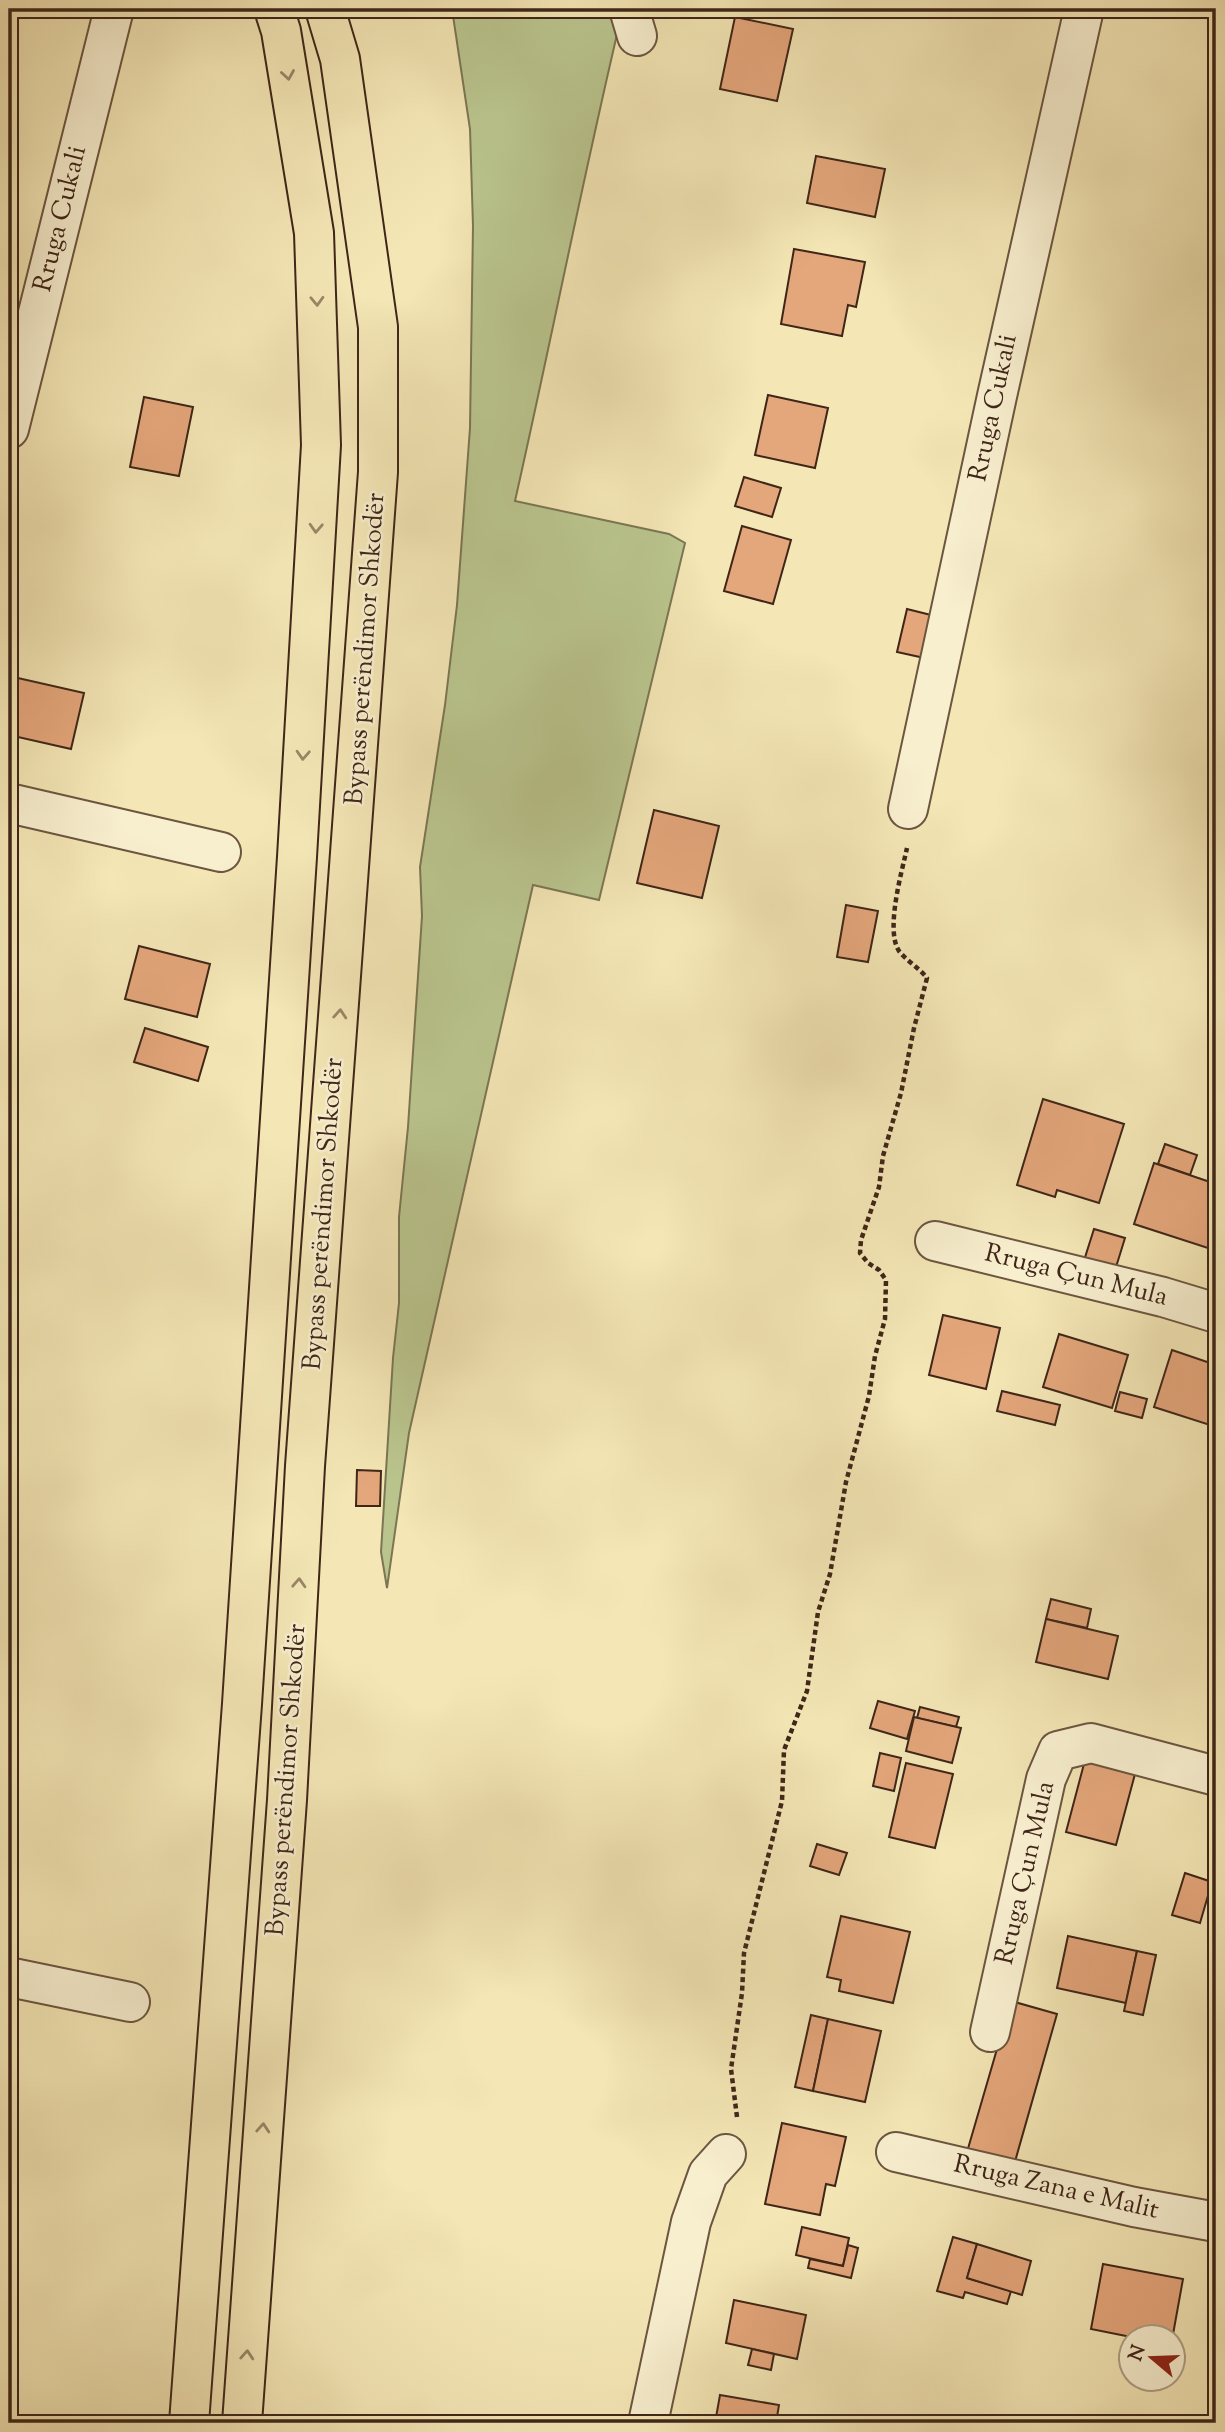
<svg xmlns="http://www.w3.org/2000/svg" width="1225" height="2432" viewBox="0 0 1225 2432" font-family="'Sorts Mill Goudy',serif">
	<style>
		.green { fill: #bac58e; stroke: #7c7654; stroke-width: 2 }
		.building { fill: #e4a67b; stroke: #3f2619; stroke-width: 2 }
		.lines { fill: none; stroke-linecap: round; stroke-linejoin: round }
		.minor-casing { stroke: #6c5640; stroke-width: 42 }
		.highway-casing { stroke: #3f2619; stroke-width: 42 }
		.path { stroke: #3f2619; stroke-width: 4.5; stroke-dasharray: 5 3.5; stroke-linecap: butt }
		.minor { stroke: #f8efcf; stroke-width: 38 }
		.highway { stroke: #f4e6b5; stroke-width: 38 }
		.oneway { stroke: #9a8667 }
		.labels { text-anchor: middle; dominant-baseline: central; stroke-width: 5; stroke-linejoin: round; paint-order: stroke }
		.street-label { font-size: 26px; fill: #3f2619; stroke: #f8efcf }
	</style>
	<rect width="100%" height="100%" fill="#f4e6b5"/>
	<filter id="stains"><feTurbulence type="fractalNoise" baseFrequency=".00286" numOctaves="4"/><feColorMatrix values="0 0 0 0 .2 0 0 0 0 .09 0 0 0 0 .02 0 0 0 .5 -.17"/></filter>
	<radialGradient id="worn" r=".72"><stop offset=".6" stop-color="#630" stop-opacity="0"/><stop offset="1" stop-color="#630" stop-opacity=".3"/></radialGradient>
	<path class="green" d="M 452,9 L 623,9 C 584,172 552,337 515,501 L 669,534 L 685,543 L 599,900 L 533,885 L 409,1433 L 387,1588 L 381,1552 L 393,1358 L 399,1303 L 399,1217 L 408,1127 L 422,916 L 420,867 L 445,705 L 457,605 L 470,428 L 473,226 L 470,129 Z"/>
	<g class="building">
		<polygon points="735,17 793,29 777,101 720,89"/>
		<polygon points="816,156 885,169 875,217 807,203"/>
		<polygon points="794,249 865,262 856,307 848,305 842,336 781,324"/>
		<polygon points="768,395 828,408 815,468 755,455"/>
		<polygon points="144,397 193,407 179,476 130,467"/>
		<polygon points="744,477 781,488 772,517 735,506"/>
		<polygon points="742,526 791,540 773,604 724,591"/>
		<polygon points="907,609 939,617 929,659 897,652"/>
		<polygon points="9,676 84,693 71,749 9,735"/>
		<polygon points="654,810 719,826 702,898 637,883"/>
		<polygon points="846,905 878,911 868,962 837,957"/>
		<polygon points="139,946 210,964 197,1017 125,999"/>
		<polygon points="145,1028 208,1047 198,1081 134,1062"/>
		<polygon points="1043,1099 1124,1124 1099,1203 1057,1190 1055,1197 1017,1185"/>
		<polygon points="1165,1144 1197,1155 1190,1175 1158,1164"/>
		<polygon points="1154,1163 1216,1184 1216,1232 1211,1249 1134,1224"/>
		<polygon points="1094,1229 1125,1238 1112,1280 1081,1270"/>
		<polygon points="943,1315 1000,1328 986,1389 929,1375"/>
		<polygon points="1059,1334 1128,1355 1112,1408 1043,1387"/>
		<polygon points="1172,1350 1216,1365 1216,1427 1154,1407"/>
		<polygon points="1002,1391 1060,1405 1055,1425 997,1411"/>
		<polygon points="1120,1392 1147,1399 1142,1418 1115,1411"/>
		<polygon points="357,1470 381,1471 380,1506 356,1506"/>
		<polygon points="1051,1599 1091,1609 1087,1628 1046,1619"/>
		<polygon points="1046,1619 1118,1636 1108,1679 1036,1662"/>
		<polygon points="878,1701 915,1711 907,1739 870,1728"/>
		<polygon points="920,1707 959,1717 956,1727 917,1718"/>
		<polygon points="914,1717 961,1728 952,1763 906,1751"/>
		<polygon points="880,1753 901,1758 894,1791 873,1786"/>
		<polygon points="1085,1760 1135,1774 1116,1845 1066,1832"/>
		<polygon points="906,1763 953,1774 935,1848 889,1837"/>
		<polygon points="817,1844 847,1853 839,1875 810,1866"/>
		<polygon points="1185,1873 1212,1882 1200,1923 1172,1915"/>
		<polygon points="841,1916 910,1932 893,2003 839,1991 841,1980 827,1977"/>
		<polygon points="1068,1936 1137,1951 1126,2003 1057,1988"/>
		<polygon points="1137,1951 1156,1955 1143,2015 1124,2011"/>
		<polygon points="1011,2001 1057,2014 1014,2165 967,2152"/>
		<polygon points="811,2015 828,2019 813,2091 795,2087"/>
		<polygon points="828,2019 881,2031 865,2102 813,2091"/>
		<polygon points="782,2123 846,2137 835,2186 826,2184 820,2215 765,2204"/>
		<polygon points="802,2227 849,2238 843,2266 796,2255"/>
		<polygon points="953,2237 977,2244 967,2278 1011,2291 1007,2304 965,2292 963,2298 937,2291"/>
		<polygon points="977,2244 1031,2261 1022,2295 967,2278"/>
		<polygon points="848,2245 858,2248 851,2278 808,2268 810,2259 843,2266"/>
		<polygon points="1103,2264 1183,2279 1172,2340 1172,2338 1136,2338 1091,2329"/>
		<polygon points="734,2300 806,2315 797,2359 726,2343"/>
		<polygon points="752,2349 774,2354 771,2370 748,2365"/>
		<polygon points="720,2395 779,2405 776,2423 715,2423"/>
		<polygon points="933,2416 965,2423 931,2423"/>
	</g>
	<g class="lines">
		<g class="minor-casing">
			<g id="minor">
				<polyline points="629,9 637,36"/>
				<polyline points="9,429 114,9"/>
				<polyline points="9,803 221,852"/>
				<polyline points="908,809 997,396 1084,9"/>
				<polyline points="935,1241 1163,1297 1216,1313"/>
				<polyline points="9,1977 130,2002"/>
				<polyline points="990,2032 1046,1779 1058,1751 1091,1743 1216,1776"/>
				<polyline points="896,2152 1134,2207 1216,2222"/>
				<polyline points="648,2423 691,2222 708,2174 726,2154"/>
			</g>
		</g>
		<g class="highway-casing">
			<g id="highway">
				<polyline points="189,2423 242,1704 297,857 321,445 314,233 281,31 274,9"/>
				<polyline points="242,2423 287,1800 305,1466 378,472 378,327 340,59 325,9"/>
			</g>
		</g>
		<path class="path" d="M 737,2117 L 731,2069 L 742,1993 L 744,1953 L 782,1801 L 784,1750 L 807,1691 L 818,1612 L 830,1574 L 846,1482 L 869,1396 L 875,1356 L 885,1319 L 886,1280 L 879,1270 L 868,1263 L 860,1253 L 861,1240 L 879,1187 L 883,1156 L 901,1093 L 914,1028 L 927,978 C 919,968 907,961 899,951 C 885,930 902,871 907,848"/>
		<use href="#minor" class="minor"/>
		<use href="#highway" class="highway"/>
	</g>
	<defs><path id="oneway-chevron" d="M-2-3.5L2.5 0L-2 3.5" fill="none" stroke-width="1.6" stroke-linecap="round" stroke-linejoin="round" transform="scale(1.75)"/></defs>
	<g class="oneway">
		<use href="#oneway-chevron" transform="translate(288 75) rotate(81)"/>
		<use href="#oneway-chevron" transform="translate(317 301) rotate(88)"/>
		<use href="#oneway-chevron" transform="translate(316 528) rotate(93)"/>
		<use href="#oneway-chevron" transform="translate(303 755) rotate(93)"/>
		<use href="#oneway-chevron" transform="translate(340 1014) rotate(-86)"/>
		<use href="#oneway-chevron" transform="translate(299 1583) rotate(-87)"/>
		<use href="#oneway-chevron" transform="translate(263 2128) rotate(-86)"/>
		<use href="#oneway-chevron" transform="translate(247 2355) rotate(-86)"/>
	</g>
	<g class="labels">
		<g class="street-label">
			<text transform="translate(61 219) rotate(-76)">Rruga Cukali</text>
			<text transform="translate(994 408) rotate(-78)">Rruga Cukali</text>
			<text transform="translate(366 649) rotate(-86)">Bypass perëndimor Shkodër</text>
			<text transform="translate(324 1214) rotate(-86)">Bypass perëndimor Shkodër</text>
			<text transform="translate(1076 1276) rotate(14)">Rruga Çun Mula</text>
			<text transform="translate(287 1780) rotate(-86)">Bypass perëndimor Shkodër</text>
			<text transform="translate(1026 1873) rotate(-77)">Rruga Çun Mula</text>
			<text transform="translate(1056 2188) rotate(13)">Rruga Zana e Malit</text>
		</g>
	</g>
	<rect width="1225" height="2432" fill="none" stroke="#f4e6b5" stroke-width="35"/>
	<rect x="10" y="10" width="1204" height="2411" fill="none" stroke="#3f2619" stroke-width="3.5"/>
	<rect x="18" y="18" width="1190" height="2397" fill="none" stroke="#3f2619" stroke-width="2"/>
	<g transform="translate(1152 2358) rotate(289)"><circle r="33" fill="#f8efcf" stroke="#ae9f86" stroke-width="2"/>
	<path d="M0-5L12 26L0 18L-12 26Z" fill="#8f2418"/>
	<text y="-10" font-size="19" font-weight="bold" text-anchor="middle" fill="#3f2619">N</text>
	</g>
	<rect width="100%" height="100%" filter="url(#stains)"/>
	<rect width="100%" height="100%" fill="url(#worn)"/>
</svg>
